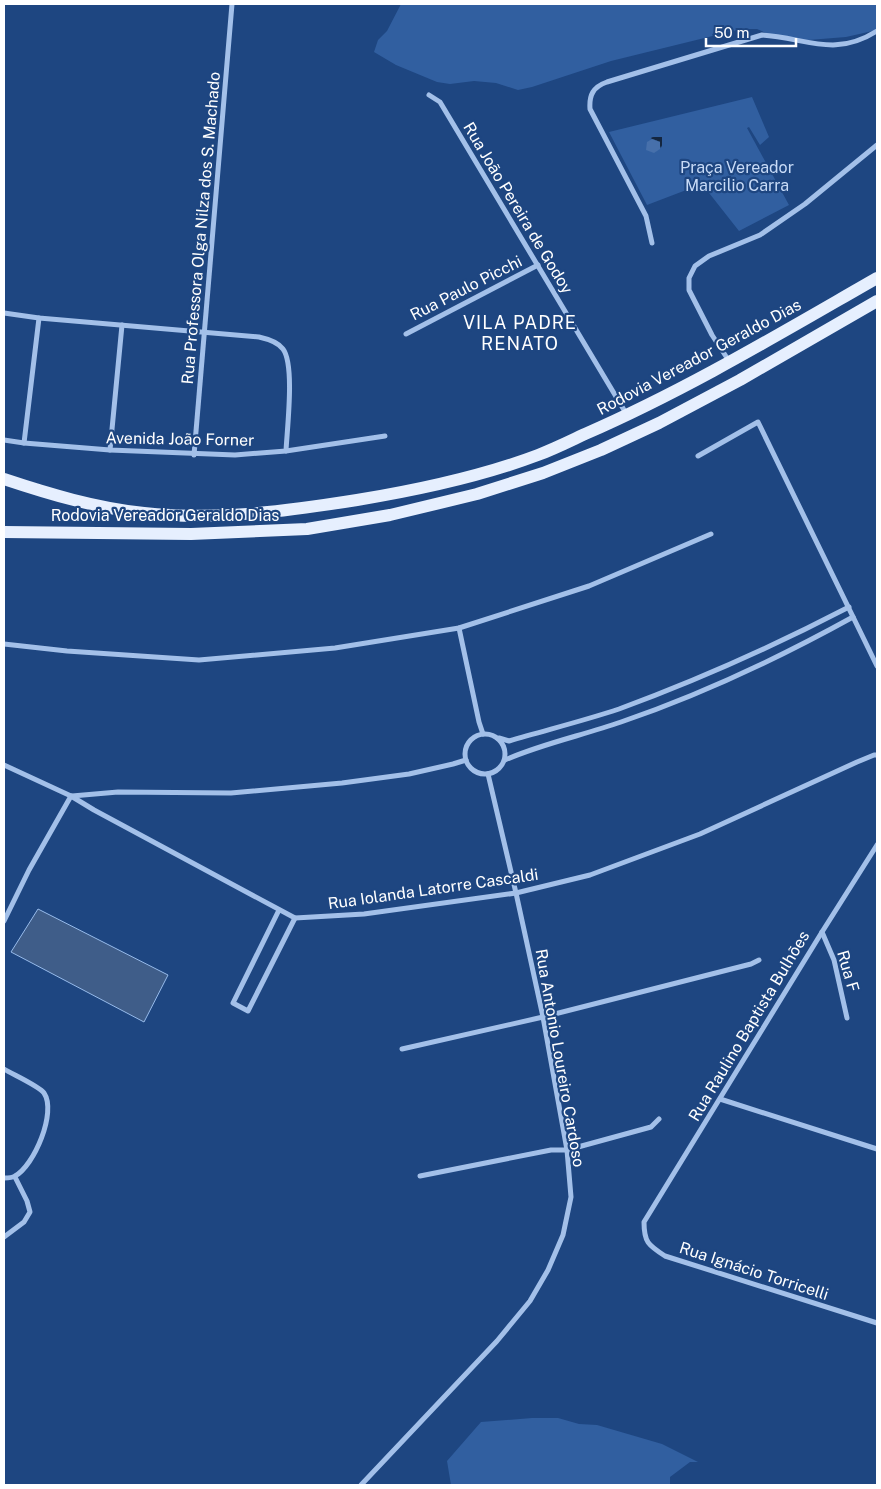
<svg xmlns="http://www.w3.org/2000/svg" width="881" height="1489" viewBox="0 0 881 1489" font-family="'Public Sans',sans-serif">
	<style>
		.green { fill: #315fa0 }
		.water { fill: #3f5d89; stroke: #97bbeb }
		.building { fill: #4670ab; filter: url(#shadow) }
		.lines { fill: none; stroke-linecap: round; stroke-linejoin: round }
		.street { stroke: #a3c0e9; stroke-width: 5 }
		.primary { stroke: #e6effe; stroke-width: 12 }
		.labels { text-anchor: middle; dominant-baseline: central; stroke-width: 4.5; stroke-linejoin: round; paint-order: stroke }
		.park-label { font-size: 16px; fill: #c8dbf7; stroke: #1e4681 }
		.street-label { font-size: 16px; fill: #fff; stroke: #1e4681 }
		.neighbourhood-label { font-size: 18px; letter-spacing: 1px; fill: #fff; stroke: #1e4681 }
	</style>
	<defs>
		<filter id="shadow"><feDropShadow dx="4.5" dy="-4.5" stdDeviation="0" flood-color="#0009"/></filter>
	</defs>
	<rect width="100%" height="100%" fill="#1e4681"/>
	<g class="green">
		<polygon points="401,4 877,4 877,30 846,37 796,41 780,39 757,29 741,29 611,61 532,87 518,90 496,83 474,81 450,84 437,82 396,65 374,52 378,40 387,31"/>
		<polygon points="752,97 769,137 760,145 749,127 747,128 789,205 739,231 702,184 647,205 609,132"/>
		<polygon points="532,1418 558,1418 579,1424 597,1425 662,1444 698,1462 690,1462 670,1477 670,1485 451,1485 447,1461 481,1422"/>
	</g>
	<polygon class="water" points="38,909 168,975 144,1022 11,952"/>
	<polygon class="building" points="652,139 660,142 660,149 654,153 646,150 647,142"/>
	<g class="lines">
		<g class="street">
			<polyline points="429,95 440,102 627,415"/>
			<path d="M 652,243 L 646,216 L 590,109 C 589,95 593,87 607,82 L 762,35 C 807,38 834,58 877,31"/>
			<path d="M 4,313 L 39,318 L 259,337 C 268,339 278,342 283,349 C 295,365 287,429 286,451"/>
			<polyline points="406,334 538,265"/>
			<polyline points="729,361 712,335 689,290 689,278 695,266 709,256 760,235 805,204 877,145"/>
			<polyline points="4,440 24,443 110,450 235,455 286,451 385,436"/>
			<polyline points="24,443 39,318"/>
			<polyline points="110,450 122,325"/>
			<polyline points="194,455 232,4"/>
			<polyline points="698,456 758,422 877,666"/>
			<polyline points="459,628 479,722 483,734"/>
			<polyline points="4,644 67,651 199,660 335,648 459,628 589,586 711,534"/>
			<circle cx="485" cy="754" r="20"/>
			<path d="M 499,738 L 509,741 C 546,730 583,721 619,709 C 698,680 774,646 849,607"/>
			<path d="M 505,760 C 541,744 584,735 621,722 C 703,694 777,659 853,617"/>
			<polyline points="4,765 71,796 94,810 295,918 364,914 516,893 590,875 700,834 857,762 874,755 877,755"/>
			<polyline points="72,796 118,792 231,793 342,783 409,774 453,764 466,760"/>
			<path d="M 877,845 L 822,932 L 644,1222 C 644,1242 648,1245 665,1256 L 877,1323"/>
			<polyline points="279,910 233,1003 248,1011 295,918"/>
			<polyline points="4,921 29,870 71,796"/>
			<polyline points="822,932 834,960 847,1018"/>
			<polyline points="402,1049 543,1017 751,964 759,960"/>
			<path d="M 4,1069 C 12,1074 39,1086 44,1093 C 57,1112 34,1166 15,1176 C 12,1178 7,1178 4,1178"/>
			<polyline points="720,1099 877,1149"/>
			<polyline points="420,1176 551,1150 567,1150 651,1127 659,1119"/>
			<polyline points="4,1237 24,1222 30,1212 27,1201 15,1177"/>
			<polyline points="361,1485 497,1341 530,1301 548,1270 563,1235 571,1197 567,1150 543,1017 516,893 488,774"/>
		</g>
		<g class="primary">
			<path d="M 4,479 C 49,494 96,508 144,513 C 215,521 288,511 357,500 C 418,490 480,477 538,455 C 554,449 570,441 585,434 C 686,390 781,333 877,278"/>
			<polyline points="4,532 191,534 307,529 390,515 477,494 543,473 601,450 659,423 740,380 877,301"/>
		</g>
	</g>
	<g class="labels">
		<g class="park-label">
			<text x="737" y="167">Praça Vereador<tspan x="737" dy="18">Marcilio Carra</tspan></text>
		</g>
		<g class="street-label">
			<text transform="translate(518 208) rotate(59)">Rua João Pereira de Godoy</text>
			<text transform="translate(201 228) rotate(-85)">Rua Professora Olga Nilza dos S. Machado</text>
			<text transform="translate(466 288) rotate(-27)">Rua Paulo Picchi</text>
			<text transform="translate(699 357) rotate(-28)">Rodovia Vereador Geraldo Dias</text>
			<text transform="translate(180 439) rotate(1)">Avenida João Forner</text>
			<text x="165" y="515">Rodovia Vereador Geraldo Dias</text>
			<text transform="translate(433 889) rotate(-8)">Rua Iolanda Latorre Cascaldi</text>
			<text transform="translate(848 971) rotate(74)">Rua F</text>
			<text transform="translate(749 1026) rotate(-59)">Rua Raulino Baptista Bulhões</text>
			<text transform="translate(560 1058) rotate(80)">Rua Antonio Loureiro Cardoso</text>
			<text transform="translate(754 1271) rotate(18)">Rua Ignácio Torricelli</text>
		</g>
		<g class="neighbourhood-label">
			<text x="520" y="322">VILA PADRE<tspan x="520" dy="21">RENATO</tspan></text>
		</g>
	</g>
	<rect width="881" height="1489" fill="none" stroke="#ffffff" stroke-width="10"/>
	<path d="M706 38v8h90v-8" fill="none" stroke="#ffffff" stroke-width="2.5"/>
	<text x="714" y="38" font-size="15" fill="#ffffff" stroke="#1e4681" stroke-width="4" paint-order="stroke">50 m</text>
</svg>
